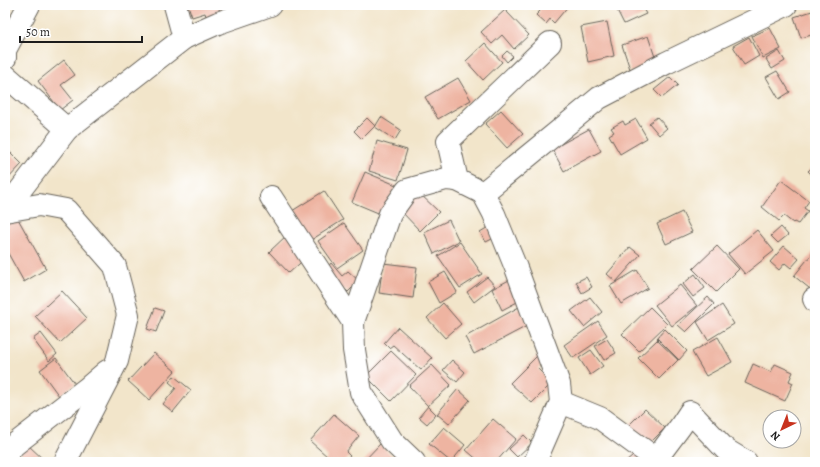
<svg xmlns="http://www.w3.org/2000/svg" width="820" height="467" viewBox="0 0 820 467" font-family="Alegreya,serif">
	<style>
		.building { fill: #eeb4a1 }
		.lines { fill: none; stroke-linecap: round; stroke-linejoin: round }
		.minor-casing { stroke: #676259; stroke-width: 24 }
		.minor { stroke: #fff; stroke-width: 22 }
	</style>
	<rect width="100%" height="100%" fill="#fff"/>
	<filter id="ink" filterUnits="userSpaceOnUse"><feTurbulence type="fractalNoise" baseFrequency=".025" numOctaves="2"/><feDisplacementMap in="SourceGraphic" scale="8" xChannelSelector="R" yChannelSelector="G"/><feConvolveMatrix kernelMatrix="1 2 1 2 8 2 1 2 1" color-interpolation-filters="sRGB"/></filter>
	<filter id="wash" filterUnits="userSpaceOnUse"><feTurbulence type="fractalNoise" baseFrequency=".012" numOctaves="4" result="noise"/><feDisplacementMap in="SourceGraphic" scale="16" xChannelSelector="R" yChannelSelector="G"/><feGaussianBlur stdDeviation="0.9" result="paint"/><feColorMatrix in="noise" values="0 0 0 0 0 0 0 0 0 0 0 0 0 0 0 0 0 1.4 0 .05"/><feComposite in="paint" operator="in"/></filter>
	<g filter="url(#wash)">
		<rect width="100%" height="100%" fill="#f2e5ca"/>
		<g id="blocks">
			<g class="building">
				<polygon points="188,5 223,5 224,7 219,9 220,14 207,19 205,13 192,17"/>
				<polygon points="534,5 569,5 554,23 550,19 546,24 536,15 540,11"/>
				<polygon points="628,5 641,5 646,14 624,24 617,10"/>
				<polygon points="505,10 529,35 514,49 502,35 492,44 481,32"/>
				<polygon points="812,11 815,19 815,34 801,38 794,17"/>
				<polygon points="607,22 614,56 588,62 581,27"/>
				<polygon points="770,28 781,49 763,58 752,36"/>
				<polygon points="648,36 657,63 631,72 622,45"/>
				<polygon points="749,37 759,56 744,65 733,46"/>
				<polygon points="485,43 502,62 483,80 466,61"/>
				<polygon points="507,51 513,56 507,62 502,56"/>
				<polygon points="779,51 785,61 772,69 766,59"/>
				<polygon points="64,60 75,75 61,85 73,100 60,110 38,81"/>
				<polygon points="777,71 790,92 779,99 766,77"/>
				<polygon points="670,77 678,85 662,98 654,90"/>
				<polygon points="458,78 471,100 438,119 425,97"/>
				<polygon points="501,110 523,134 507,148 485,124"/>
				<polygon points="381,117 401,130 395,140 375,127"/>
				<polygon points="657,117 667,128 659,135 649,123"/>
				<polygon points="367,118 375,126 362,139 354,131"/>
				<polygon points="636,119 647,138 620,154 609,135 614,132 611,128 623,121 625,125"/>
				<polygon points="589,129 601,151 564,171 552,149"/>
				<polygon points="377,141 407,150 398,180 369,171"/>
				<polygon points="5,147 22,164 5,182"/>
				<polygon points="815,165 815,178 808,171"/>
				<polygon points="365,172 396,185 383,215 352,202"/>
				<polygon points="781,180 809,201 804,208 808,211 798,224 794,222 793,223 784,216 779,221 762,207"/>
				<polygon points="324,191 343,220 311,240 292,211"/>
				<polygon points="418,192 439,212 420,231 400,210"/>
				<polygon points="682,212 692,232 666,244 657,224"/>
				<polygon points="17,217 46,269 24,282 5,248 5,223"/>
				<polygon points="449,220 459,241 434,254 424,232"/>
				<polygon points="344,223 363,250 337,268 318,241"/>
				<polygon points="490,226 496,237 486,242 480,232"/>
				<polygon points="781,227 788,235 778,243 771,236"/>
				<polygon points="757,230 774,251 745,274 728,254"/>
				<polygon points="288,234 308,256 289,273 269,252"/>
				<polygon points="460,242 482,274 460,288 438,256"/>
				<polygon points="717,246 739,269 716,292 693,269"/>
				<polygon points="784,246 799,259 791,268 785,263 779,270 770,262"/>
				<polygon points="630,247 640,255 616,282 607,274"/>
				<polygon points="815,250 815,290 814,292 794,276"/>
				<polygon points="331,263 342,276 348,271 359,281 348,292 345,289 340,292 326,269"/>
				<polygon points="383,263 417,267 413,298 379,293"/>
				<polygon points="637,270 648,288 621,304 610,286"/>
				<polygon points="445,272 457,292 439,303 428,282"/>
				<polygon points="695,274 705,288 693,297 683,284"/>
				<polygon points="487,277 495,286 474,302 467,292"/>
				<polygon points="586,277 592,287 582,293 576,282"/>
				<polygon points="511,279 521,300 502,310 492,289"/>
				<polygon points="680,285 697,306 672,326 655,305"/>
				<polygon points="62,291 87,318 60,343 35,316"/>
				<polygon points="590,297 602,312 584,327 571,311"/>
				<polygon points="708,297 714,304 686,332 678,325"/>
				<polygon points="443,303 461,324 445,338 427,318"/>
				<polygon points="722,305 734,324 708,340 697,322"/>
				<polygon points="519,307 529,325 474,354 465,337"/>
				<polygon points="650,307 667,324 639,351 622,334"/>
				<polygon points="155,308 164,311 156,332 147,329"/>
				<polygon points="598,321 607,335 573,358 564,345"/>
				<polygon points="398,327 432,358 421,370 393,345 389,348 384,343"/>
				<polygon points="665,329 687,351 679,360 657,338"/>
				<polygon points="41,333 57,354 49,361 33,339"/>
				<polygon points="718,337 732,362 706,376 692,352"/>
				<polygon points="607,339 616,353 604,360 595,346"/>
				<polygon points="657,340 678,360 659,379 638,358"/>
				<polygon points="591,350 603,366 590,375 579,358"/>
				<polygon points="391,351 416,375 391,401 366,376"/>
				<polygon points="154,353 175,371 149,400 128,381"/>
				<polygon points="538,355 545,362 538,369 552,383 532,403 510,383"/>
				<polygon points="56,358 75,384 59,396 40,370"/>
				<polygon points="452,360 465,372 457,382 443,370"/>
				<polygon points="753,364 771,372 775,364 793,372 789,381 793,383 785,401 745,383"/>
				<polygon points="432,365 451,385 428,406 409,386"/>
				<polygon points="174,376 191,390 173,412 163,404 176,388 169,382"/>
				<polygon points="458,389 470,400 449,424 437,414"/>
				<polygon points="428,406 436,414 427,424 419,417"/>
				<polygon points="645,409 665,428 647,446 627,427"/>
				<polygon points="334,414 359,436 346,452 350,456 345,462 326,462 325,461 328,457 310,441"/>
				<polygon points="493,419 516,439 496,462 480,462 466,450"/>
				<polygon points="444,427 465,445 451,462 429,444"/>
				<polygon points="524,435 532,443 517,457 509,449"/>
				<polygon points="380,444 398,462 363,462"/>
				<polygon points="28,445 44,460 42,462 12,462"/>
				<polygon points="639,451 648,462 626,462"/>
			</g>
		</g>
	</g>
	<g filter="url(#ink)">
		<use href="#blocks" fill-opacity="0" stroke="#676259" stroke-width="1"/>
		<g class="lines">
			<g class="minor-casing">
				<g id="minor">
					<polyline points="175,5 184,38"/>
					<polyline points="5,58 5,50 29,5"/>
					<polyline points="5,75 67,129 5,210"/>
					<polyline points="67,129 184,38 218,23 270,5"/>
					<polyline points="483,193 599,98 666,63 786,5"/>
					<polyline points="271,197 353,322 354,350 361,392 392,441 414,462"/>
					<polyline points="5,211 39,205 66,210 115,266 128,315 117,361 65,462"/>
					<polyline points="814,299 815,301"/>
					<polyline points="353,322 390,214 407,190 446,179 457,180"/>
					<polyline points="561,402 600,418 656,459 680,427 690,412 726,450 746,462"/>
					<polyline points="5,456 14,445 86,389 107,371"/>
					<polyline points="535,462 561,402 559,384 516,268 494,214 483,193 457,180 448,141 550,43"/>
				</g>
			</g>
			<use href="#minor" class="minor"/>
		</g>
	</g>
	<rect width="820" height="467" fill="none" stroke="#fff" stroke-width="20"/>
	<g transform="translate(782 429) rotate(223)"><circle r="19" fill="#ffffff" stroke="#a4a4a4"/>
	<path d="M0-3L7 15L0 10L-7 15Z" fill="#c8321e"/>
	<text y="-6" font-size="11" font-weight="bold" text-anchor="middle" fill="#1c1c1c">N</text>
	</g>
	<path d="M20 36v6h122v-6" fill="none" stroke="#1c1c1c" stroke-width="2"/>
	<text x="26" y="36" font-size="12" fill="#1c1c1c" stroke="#ffffff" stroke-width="3" paint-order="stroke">50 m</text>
</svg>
